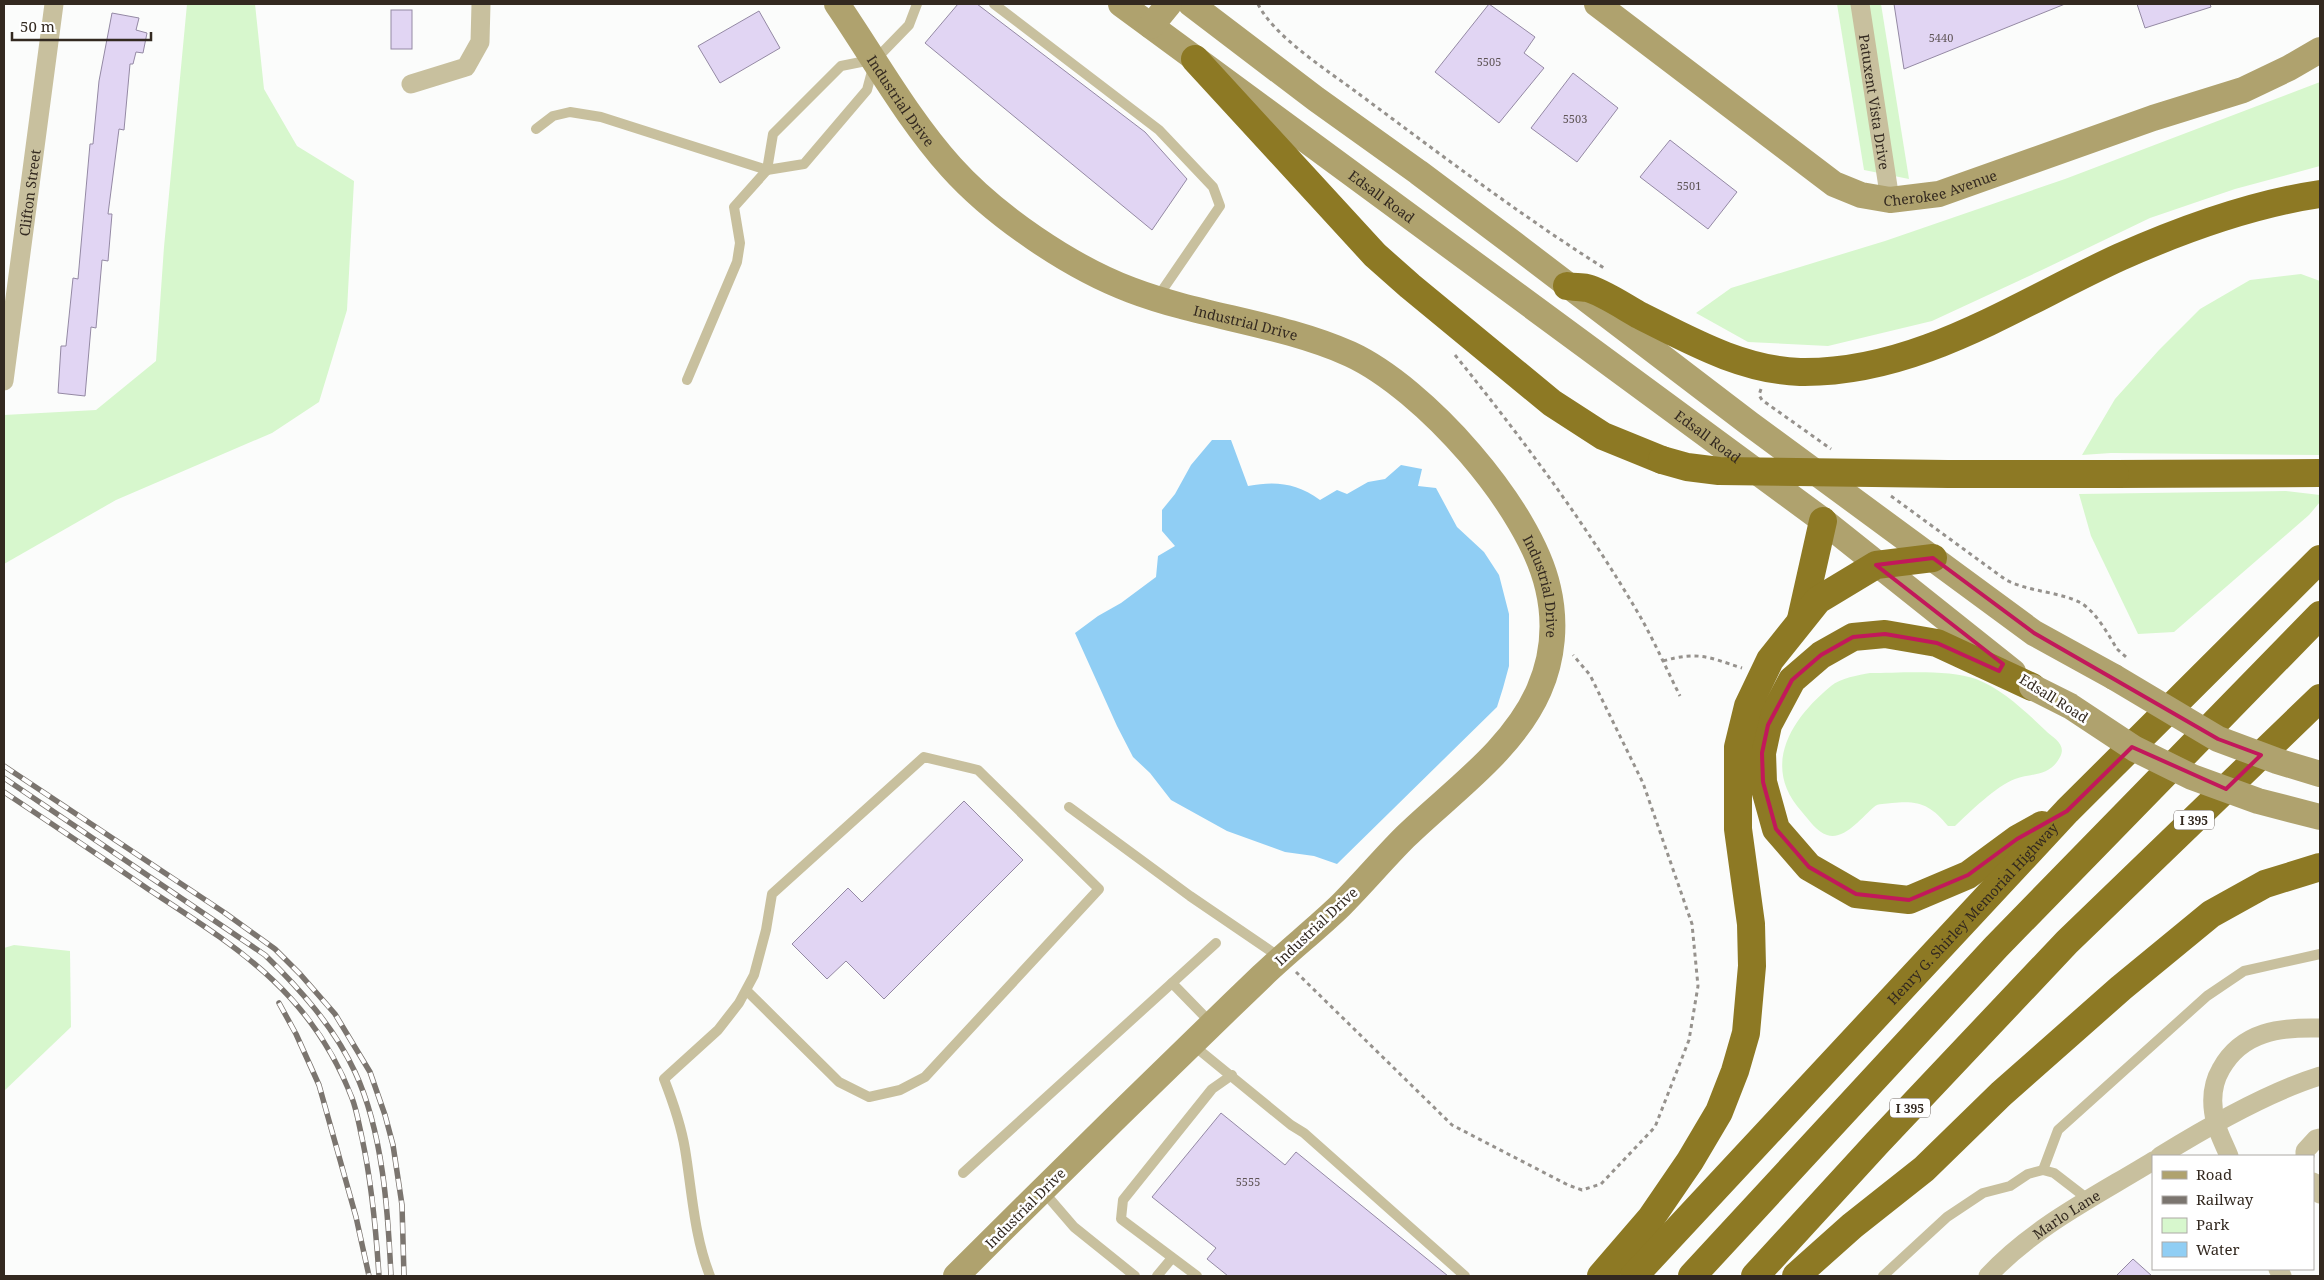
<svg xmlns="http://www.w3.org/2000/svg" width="2324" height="1280" viewBox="0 0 2324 1280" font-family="'Noto Serif',serif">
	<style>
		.green { fill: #d7f7cd }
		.water { fill: #90cef4 }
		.building { fill: #e1d5f3; stroke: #9489a4 }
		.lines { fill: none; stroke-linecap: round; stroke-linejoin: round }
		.path { stroke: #96928d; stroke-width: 3; stroke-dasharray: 4 4; stroke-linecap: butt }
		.lane { stroke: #c8c09e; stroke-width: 10 }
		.street { stroke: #c8c09e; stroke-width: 19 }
		.secondary { stroke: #afa26e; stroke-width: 26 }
		.highway { stroke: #8d7924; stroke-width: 28 }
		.rail-casing { stroke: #7b756f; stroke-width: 5.5 }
		.rail { stroke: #fff; stroke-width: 4; stroke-dasharray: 11; stroke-linecap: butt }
		.path-bridge { stroke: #96928d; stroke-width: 3; stroke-dasharray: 4 4; stroke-linecap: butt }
		.secondary-bridge { stroke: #afa26e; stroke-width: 26 }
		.highway-bridge { stroke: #8d7924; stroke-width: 28 }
		.marked { fill: none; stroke: #c2185b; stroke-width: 4; stroke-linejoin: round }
		.labels { text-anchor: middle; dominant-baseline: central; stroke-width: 5; stroke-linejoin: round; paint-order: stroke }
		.number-label { font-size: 11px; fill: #5e5455 }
		.shield { fill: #fff; stroke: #706963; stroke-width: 1 }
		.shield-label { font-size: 12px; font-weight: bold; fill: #332920 }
		.street-label { font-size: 14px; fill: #332920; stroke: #fff }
	</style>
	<rect width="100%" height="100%" fill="#fbfcfb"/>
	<g class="green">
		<polygon points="187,4 255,4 264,89 297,146 354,181 347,310 319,402 272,433 116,500 4,564 4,415 96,410 156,361 164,247"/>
		<polygon points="1837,4 1881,4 1909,179 1864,170"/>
		<polygon points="2320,82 2320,166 2235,189 2150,218 2044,269 1932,321 1828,346 1748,342 1696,313 1731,288 1885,241 2065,179"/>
		<polygon points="2301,274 2320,281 2320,455 2111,453 2082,455 2115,399 2159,350 2200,309 2250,280"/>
		<polygon points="2286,491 2320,495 2320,502 2309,515 2174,632 2138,634 2091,536 2079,494"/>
		<path d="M 1870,673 C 1899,673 1949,669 1976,679 C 2002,689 2025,711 2045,730 C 2053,738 2067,744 2060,757 C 2050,777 2031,773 2015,779 C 1996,786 1970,812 1955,826 L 1948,826 C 1931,805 1919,800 1892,803 C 1886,804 1878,803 1874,807 C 1862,817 1844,841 1827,835 C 1817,832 1809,820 1802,812 C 1760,766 1792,718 1831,686 C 1840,678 1859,675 1870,673 Z"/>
		<polygon points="14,945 70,951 71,1027 4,1091 4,948"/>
	</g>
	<path class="water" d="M 1212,440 L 1231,440 L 1248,486 C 1276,481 1296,483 1320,500 L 1337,490 L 1347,494 L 1368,482 L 1385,479 L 1401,465 L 1422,469 L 1418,486 L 1436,488 L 1457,527 L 1484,552 L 1499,575 L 1509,614 L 1509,666 L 1503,688 L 1497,707 L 1337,864 L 1314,856 L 1285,852 L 1227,831 L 1171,800 L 1150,773 L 1133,757 L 1117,726 L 1075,633 L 1098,616 L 1121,603 L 1156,577 L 1158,556 L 1175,546 L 1162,531 L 1162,510 L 1175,494 L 1191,465 Z"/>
	<g class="building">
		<polygon points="958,4 977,4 1145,132 1187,179 1152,230 925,43"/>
		<polygon points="1489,4 1535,37 1524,53 1544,68 1499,123 1435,72"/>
		<polygon points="1894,4 2065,4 1904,69"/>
		<polygon points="2137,4 2210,4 2211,7 2145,28"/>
		<rect x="391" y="10" width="21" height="39"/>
		<polygon points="759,11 780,48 720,83 698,46"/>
		<polygon points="112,13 139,18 136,30 147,33 143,53 136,52 133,64 130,64 124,130 119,129 108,214 112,214 108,261 102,260 96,328 91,327 85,396 58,393 61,346 66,346 73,278 78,279 90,144 93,144 99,81"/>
		<polygon points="1573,73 1618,108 1577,162 1531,128"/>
		<polygon points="1670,140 1737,192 1708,229 1640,177"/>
		<polygon points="964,801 1023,860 884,999 846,961 827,979 792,944 848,888 862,902"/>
		<polygon points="1221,1113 1285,1165 1296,1152 1448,1276 1228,1276 1207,1259 1216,1248 1152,1197"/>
		<polygon points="2133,1259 2152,1276 2116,1276"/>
	</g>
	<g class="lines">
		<g class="path">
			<path d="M 1258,4 C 1274,37 1330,72 1359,94 C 1440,154 1520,215 1604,268"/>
			<path d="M 1455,355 C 1522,438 1587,525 1641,618 C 1655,643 1667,670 1680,696"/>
			<polyline points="1761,389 1759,395 1762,400 1831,449"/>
			<path d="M 1891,496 L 2006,580 C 2030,592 2061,592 2081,603 C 2096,612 2108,634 2117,649"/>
			<path d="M 1663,661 C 1698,651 1708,657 1742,668"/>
			<polyline points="1296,972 1452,1125 1568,1185 1582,1190 1601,1184 1655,1127 1689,1040 1698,986 1692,924 1643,783 1590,675 1573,655"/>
		</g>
		<g class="lane">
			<polyline points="994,4 1159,130 1213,187 1220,206 1157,298"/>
			<polyline points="536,129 553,116 570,112 601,117 767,170 804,164 867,90 875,60 909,25 917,4"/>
			<polyline points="687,380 737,262 740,243 734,207 767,170 773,134 841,66 871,60"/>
			<polyline points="1069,807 1190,896 1281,958"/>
			<polyline points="1172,983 1211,1023"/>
			<polyline points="1193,1045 1291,1125 1304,1133 1465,1276"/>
			<polyline points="2043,1170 2058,1130 2207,996 2244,971 2320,954"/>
			<polyline points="963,1173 1216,943"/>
			<polyline points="1043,1191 1074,1227 1135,1276"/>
			<path d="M 710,1276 C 694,1236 692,1191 685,1149 C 681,1125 673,1102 664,1079 L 718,1030 L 739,1003 L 754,975 L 766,930 L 772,894 L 924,757 L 978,770 L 1099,889 L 925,1077 L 900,1090 L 869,1097 L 839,1082 L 746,990"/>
			<polyline points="1157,1276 1172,1258"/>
			<polyline points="1197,1276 1121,1219 1123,1200 1212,1089 1232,1075"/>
			<polyline points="1883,1276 1947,1217 1983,1193 2010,1186 2028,1174 2043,1170 2054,1173 2089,1200"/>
		</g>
		<g class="street">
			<path id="s1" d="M 1860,4 L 1890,200"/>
			<polyline points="411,84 466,67 480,42 481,4"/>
			<path id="s2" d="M 4,381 L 54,4"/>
			<path d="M 2160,1156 C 2207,1127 2268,1092 2320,1076"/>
			<path d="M 2229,1156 C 2225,1146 2219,1135 2216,1124 C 2211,1105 2211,1086 2221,1069 C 2242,1031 2281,1027 2320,1028"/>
			<polyline points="2305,1156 2305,1151 2316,1139 2320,1138"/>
			<polyline points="2313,1182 2320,1194"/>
			<polyline points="2278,1269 2282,1276"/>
			<path id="s3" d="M 1988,1276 C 2033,1227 2096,1196 2153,1161"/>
		</g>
		<g class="secondary">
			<path id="s4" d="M 837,4 C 874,58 907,118 951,167 C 995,216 1070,267 1131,290 C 1202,317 1280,323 1350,354 C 1424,388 1530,507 1548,588 C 1556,622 1553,658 1539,690 C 1513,750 1450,793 1405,837 C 1383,859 1362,884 1340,906 C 1315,930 1287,952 1262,976 C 1159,1075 1057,1175 956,1276"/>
			<path id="s5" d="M 1121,4 L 1821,519 L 2013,672"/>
			<polyline points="1191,4 1316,99 1418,172 1514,244 1750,424 2034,633 2114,677"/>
			<path id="s6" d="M 1597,4 L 1834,184 L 1861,195 L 1890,200 L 1939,194 L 2153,118 L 2243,90 L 2289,68 L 2320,50"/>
			<polyline points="1151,26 1169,4"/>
		</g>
		<g class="highway">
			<polyline points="1195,59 1375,255 1410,286 1552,403 1603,436 1662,460"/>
			<path d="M 1567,286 C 1573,287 1581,287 1587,288 C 1603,292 1626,308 1641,316 C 1691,341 1742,370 1800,372 C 1917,374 2017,304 2120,257 C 2183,229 2252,204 2320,194"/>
			<polyline points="2115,474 2320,473"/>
			<polyline points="1801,619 1823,521"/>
			<polyline points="2032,687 1937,643 1885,634 1853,637 1821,655 1792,680 1768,725 1762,753 1763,782 1776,829 1809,867 1856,894 1909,900 1968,875 2017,839 2042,825"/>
			<polyline points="1601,1276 1651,1218 1690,1161 1719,1112 1735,1071 1746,1033 1752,966 1751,924 1738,829 1738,747 1748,706 1770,660 1818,600 1876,565 1933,558"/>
			<path id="s7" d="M 1634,1276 L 2067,811 L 2320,559"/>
			<polyline points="1692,1276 1996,947 2320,615"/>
			<polyline points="1755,1276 1877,1143 2067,942 2320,698"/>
			<polyline points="1796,1276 1852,1226 1924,1169 2001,1094 2121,988 2211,914 2265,884 2320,867"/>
		</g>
		<g class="rail-casing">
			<g id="rail">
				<polyline points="4,766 225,913 275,949 300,974 335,1014 370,1072 385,1115 393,1145 402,1205 404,1276"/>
				<path d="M 4,778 L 265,955 C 300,989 334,1027 355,1072 C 383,1132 388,1211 391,1276"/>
				<path d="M 4,792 C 52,824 100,856 148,889 C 238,948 311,992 352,1098 C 357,1111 359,1125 362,1138 C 372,1184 376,1230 379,1276"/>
				<polyline points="279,1003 296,1034 319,1085 356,1217 369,1276"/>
			</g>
		</g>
		<use href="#rail" class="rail"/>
		<polyline class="path-bridge" points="2117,649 2126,657"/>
		<g class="secondary-bridge">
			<polyline points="2114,677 2218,739 2277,761 2320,774"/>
			<polyline points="2032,687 2070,706 2135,749 2192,777 2258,801 2320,817"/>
		</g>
		<polyline class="highway-bridge" points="1662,460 1687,467 1719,471 1948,474 2115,474"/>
	</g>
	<path class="marked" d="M 1933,558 L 2034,633 L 2218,739 L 2261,755 L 2226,789 L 2132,747 L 2067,811 L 2017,839 L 1968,875 L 1909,900 L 1856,894 L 1809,867 L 1776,829 L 1763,782 L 1762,753 L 1768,725 L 1792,680 L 1821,655 L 1853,637 L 1885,634 L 1937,643 L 1999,671 L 2003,664 L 1876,565 Z"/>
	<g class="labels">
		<g class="number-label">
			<text x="1941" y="37">5440</text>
			<text x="1489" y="61">5505</text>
			<text x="1575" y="118">5503</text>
			<text x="1689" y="185">5501</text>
			<text x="1248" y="1181">5555</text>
		</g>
		<g class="shield">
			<rect x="2174" y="810.5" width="40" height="19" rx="4"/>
			<rect x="1890" y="1098.5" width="40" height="19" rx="4"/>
		</g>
		<g class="shield-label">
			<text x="2194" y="820">I 395</text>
			<text x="1910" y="1108">I 395</text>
		</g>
		<g class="street-label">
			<text stroke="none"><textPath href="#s4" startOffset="116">Industrial Drive</textPath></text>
			<text stroke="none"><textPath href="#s1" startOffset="99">Patuxent Vista Drive</textPath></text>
			<text stroke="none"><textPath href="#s6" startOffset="408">Cherokee Avenue</textPath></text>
			<text stroke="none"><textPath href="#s2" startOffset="190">Clifton Street</textPath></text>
			<text stroke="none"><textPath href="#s5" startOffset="324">Edsall Road</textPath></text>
			<text stroke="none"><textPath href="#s4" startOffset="538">Industrial Drive</textPath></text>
			<text stroke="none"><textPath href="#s5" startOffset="729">Edsall Road</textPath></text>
			<text stroke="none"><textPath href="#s4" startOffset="958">Industrial Drive</textPath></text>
			<text transform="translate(2054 698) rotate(32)">Edsall Road</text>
			<text stroke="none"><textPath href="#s7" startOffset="496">Henry G. Shirley Memorial Highway</textPath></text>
			<text transform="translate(1316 926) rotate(-43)">Industrial Drive</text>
			<text transform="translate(1025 1208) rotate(-45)">Industrial Drive</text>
			<text stroke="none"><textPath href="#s3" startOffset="100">Marlo Lane</textPath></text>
		</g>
	</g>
	<rect width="2324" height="1280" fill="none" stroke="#332920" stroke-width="10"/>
	<rect x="2152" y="1155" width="162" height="115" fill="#ffffff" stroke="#ada9a6"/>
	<rect x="2162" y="1171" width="25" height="8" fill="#afa26e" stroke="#ada9a6"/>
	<text x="2196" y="1180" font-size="15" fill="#332920">Road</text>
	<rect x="2162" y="1196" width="25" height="8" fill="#7b756f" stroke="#ada9a6"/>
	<text x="2196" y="1205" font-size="15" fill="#332920">Railway</text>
	<rect x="2162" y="1218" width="25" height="15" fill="#d7f7cd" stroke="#ada9a6"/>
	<text x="2196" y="1230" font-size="15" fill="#332920">Park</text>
	<rect x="2162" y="1242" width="25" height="15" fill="#90cef4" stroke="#ada9a6"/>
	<text x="2196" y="1255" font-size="15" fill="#332920">Water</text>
	<path d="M12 32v8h139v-8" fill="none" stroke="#332920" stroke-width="2.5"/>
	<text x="20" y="32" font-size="15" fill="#332920" stroke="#ffffff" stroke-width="4" paint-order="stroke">50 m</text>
</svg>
